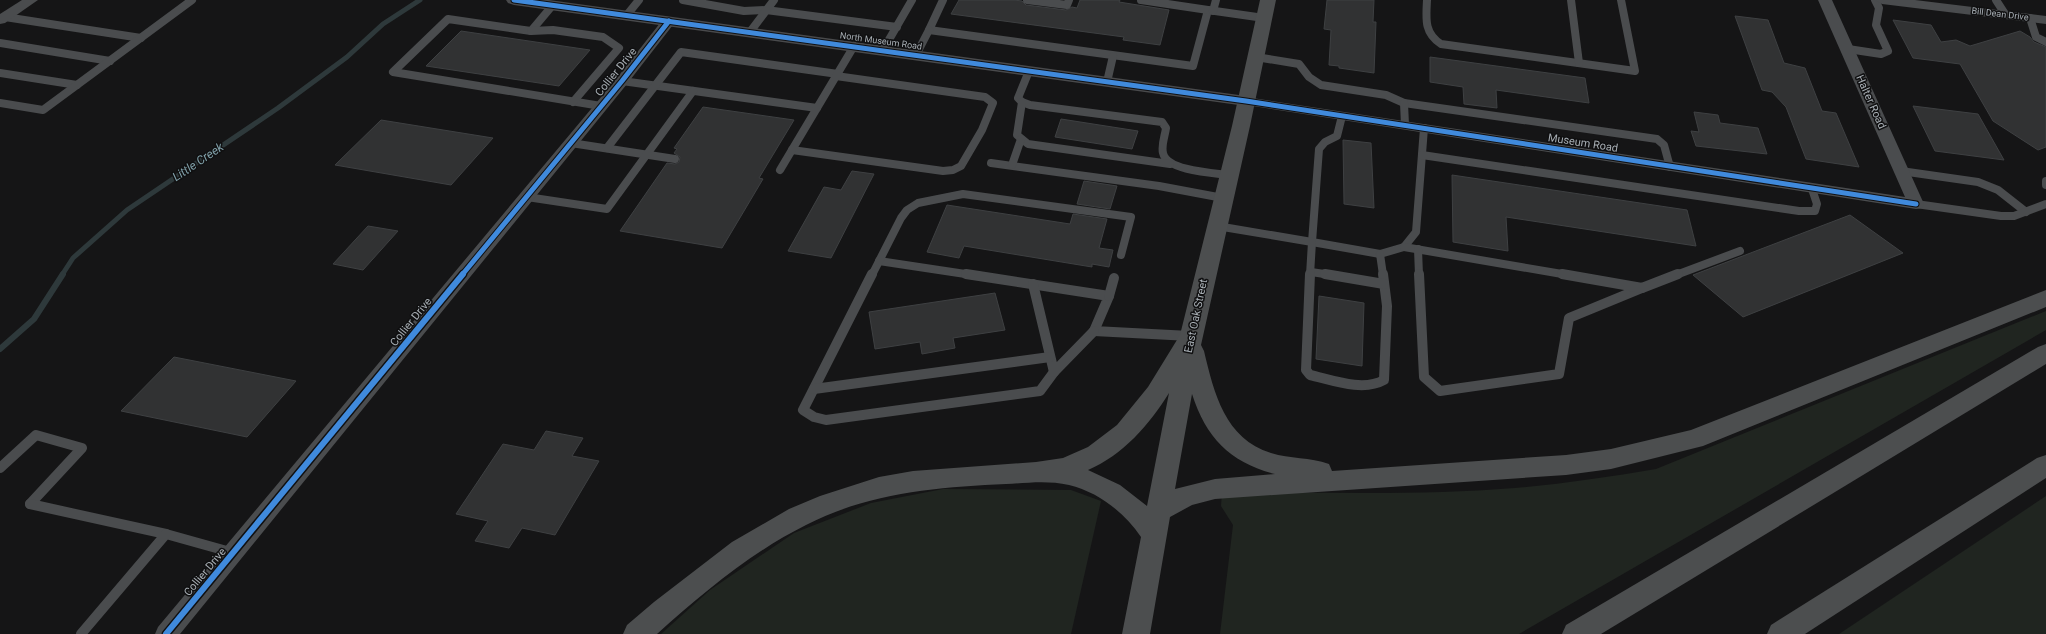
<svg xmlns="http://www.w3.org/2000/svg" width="2046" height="634" viewBox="0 0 2046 634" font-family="Roboto,sans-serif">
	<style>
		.green { fill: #202520 }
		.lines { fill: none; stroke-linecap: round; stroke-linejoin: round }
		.stream-far1 { stroke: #2e393b; stroke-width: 5 }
		.stream { stroke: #2e393b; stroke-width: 6 }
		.building { fill: #313233; stroke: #3e4042 }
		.lane-far1 { stroke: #4a4c4e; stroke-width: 8 }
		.lane { stroke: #4a4c4e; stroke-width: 10 }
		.street { fill: #4a4c4e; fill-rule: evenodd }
		.secondary { fill: #494a4c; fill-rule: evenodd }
		.highway { fill: #4c4e4f; fill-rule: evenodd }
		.cycleway-far1-casing { stroke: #101011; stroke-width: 7 }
		.cycleway-casing { stroke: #101011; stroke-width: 9 }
		.cycleway-far1 { stroke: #408adc; stroke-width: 5 }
		.cycleway { stroke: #408adc; stroke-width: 6 }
		.labels { text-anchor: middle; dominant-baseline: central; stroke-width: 3; stroke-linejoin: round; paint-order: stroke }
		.far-street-label { font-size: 9px; fill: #a8afb5; stroke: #101011 }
		.street-label { font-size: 11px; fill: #a8afb5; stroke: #101011 }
		.water-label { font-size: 12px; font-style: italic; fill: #83a3ac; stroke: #101011 }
	</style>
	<rect width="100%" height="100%" fill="#151516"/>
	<g class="green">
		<path d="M 2046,311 L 2046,330 L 1519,634 L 1220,634 L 1233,525 L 1221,506 L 1222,492 C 1319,492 1418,496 1515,488 C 1562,484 1609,477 1656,469 Z"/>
		<polygon points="943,489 1071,490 1101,501 1071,634 661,634 710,590 794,533 871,503"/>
		<polygon points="2046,496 2046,634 1839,634"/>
	</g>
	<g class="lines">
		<polyline class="stream-far1" points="62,275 73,258 127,210 278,108 347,57 383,24 420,0"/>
		<polyline class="stream" points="0,349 34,319 63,274"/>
	</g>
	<g class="building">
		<polygon points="959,0 1014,0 1022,1 1026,5 1066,10 1072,7 1077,8 1080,0 1120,0 1119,2 1169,10 1160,45 1123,40 1124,37 951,14"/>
		<polygon points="1327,0 1374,0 1373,22 1376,22 1374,73 1339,68 1339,66 1329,65 1331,30 1324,29"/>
		<polygon points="1735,16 1768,20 1784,63 1805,68 1822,111 1836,113 1859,167 1806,159 1786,107 1772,92 1762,90"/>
		<polygon points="1893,20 1931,25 1941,42 1956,40 1970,46 2020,31 2030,37 2034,42 2046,47 2046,147 2038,150 1993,121 1960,64 1913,58"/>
		<polygon points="461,31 590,50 559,86 426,66"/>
		<polygon points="1430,57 1585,78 1589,103 1496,90 1497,108 1464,104 1463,87 1430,82"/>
		<polygon points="1913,106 1978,114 2004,160 1935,151"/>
		<polygon points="703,107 794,120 759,178 763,179 722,248 620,231 667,163 675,164 679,162 680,157 674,153 677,149 674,148"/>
		<polygon points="1694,112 1718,115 1720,123 1758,128 1767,154 1696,146 1691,131 1699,132"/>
		<polygon points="1061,119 1138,131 1132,149 1055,137"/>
		<polygon points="381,120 493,138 451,185 335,165"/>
		<polygon points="1343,140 1371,143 1374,208 1344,204"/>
		<polygon points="852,171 874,174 831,258 788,251 824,187 841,190"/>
		<polygon points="1452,175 1687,210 1696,246 1506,217 1508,251 1453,242"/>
		<polygon points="1084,181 1117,186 1110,209 1077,204"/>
		<polygon points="947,205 1070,224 1073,214 1107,219 1099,248 1113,250 1109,267 1092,264 1092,267 964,246 959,258 927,252"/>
		<polygon points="1850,215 1903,253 1743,317 1693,275"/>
		<polygon points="368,226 398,231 363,270 333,264"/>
		<polygon points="995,293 1005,330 953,338 955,348 922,354 920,342 875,349 869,312"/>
		<polygon points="1319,296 1364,303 1362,366 1316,359"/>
		<polygon points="174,357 296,381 247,437 121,411"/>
		<polygon points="546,431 583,438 572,456 599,461 555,535 522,528 509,548 475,541 488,521 456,514 503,444 534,450"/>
	</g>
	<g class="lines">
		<g class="lane-far1">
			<polyline points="683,0 744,11 766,10 897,27"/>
			<polyline points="943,0 929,30 1193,66 1208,10 1264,18"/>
			<polyline points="1027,0 1067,5 1069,0"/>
			<polyline points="1141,0 1208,10"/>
			<path d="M 1427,0 C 1426,19 1424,33 1441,44 L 1635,71 L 1621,0"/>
			<polyline points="1571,0 1579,63"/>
			<polyline points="1996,0 2005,14"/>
			<polyline points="552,6 531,31 448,19 393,72 601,106"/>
			<polyline points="1213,11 1216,0"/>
			<polyline points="626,16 639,0"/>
			<polyline points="5,17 141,38"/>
			<polyline points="2030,18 2036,37 2046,42"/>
			<polyline points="531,31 553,30 603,37 619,48 573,102"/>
			<polyline points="750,32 774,0"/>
			<polyline points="0,43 110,61"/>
			<polyline points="1848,49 1881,54 1888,51 1876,25 1879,8 1875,0"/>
			<polyline points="883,50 912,0"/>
			<polyline points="916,55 929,30"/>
			<polyline points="1256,57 1299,64 1309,77 1321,85 1386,95 1404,103 1657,139 1664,145 1670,167"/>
			<path d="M 1029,71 L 1018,98 L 1022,102 L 1030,105 L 1162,122 L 1166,128 C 1165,136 1161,145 1163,153 C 1167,171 1213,173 1229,175"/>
			<polyline points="0,73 77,85"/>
			<polyline points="622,81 817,108"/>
			<polyline points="1107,82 1113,56"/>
			<polyline points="1022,102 1017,135 1028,144 1170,164"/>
			<polyline points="0,103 43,110 192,0"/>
			<polyline points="1404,103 1405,125"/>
			<polyline points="1342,116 1337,136 1325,142 1319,149 1312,242 1380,254 1404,247 1416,232 1424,128"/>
			<polyline points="571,143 675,159"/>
			<polyline points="607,148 681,52 838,74"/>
			<polyline points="792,150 943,171 953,170 961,166 982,130 993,103 985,97 836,76"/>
			<polyline points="1422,155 1799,211 1815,211 1817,204 1812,189"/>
			<polyline points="991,163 1159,186 1223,198"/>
			<polyline points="1012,165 1021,139"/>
			<polyline points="780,170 854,46"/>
			<polyline points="1901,171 1978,182 1998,190 2026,212"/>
			<polyline points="2046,181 2046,185"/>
			<polyline points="527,197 607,209 693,91"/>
			<polyline points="1916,204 2001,216 2014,216 2046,204"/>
			<polyline points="1217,226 1312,242 1310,275"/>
			<polyline points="1404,247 1568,275"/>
			<polyline points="1418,249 1419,275"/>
			<polyline points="1380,254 1383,275"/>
			<polyline points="879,261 972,275"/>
			<polyline points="1311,272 1331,275"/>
			<polyline points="872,275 901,218 907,210 918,203 963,194 1131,217 1121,255"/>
			<polyline points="1676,275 1740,251"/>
		</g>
		<g class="lane">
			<polyline points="872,274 803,410 814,417 826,420 1040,391 1054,372"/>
			<polyline points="966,274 1109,296 1094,331 1190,336"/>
			<path d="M 1310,274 L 1306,370 L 1310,375 C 1332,380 1363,392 1384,380 L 1387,306 L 1383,274"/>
			<polyline points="1325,274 1384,284"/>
			<polyline points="1419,274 1424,377 1440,391 1559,374 1569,318 1642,288"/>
			<polyline points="1562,274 1642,288 1678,274"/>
			<polyline points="1033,284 1054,372 1094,331"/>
			<polyline points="1109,296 1114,278"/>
			<polyline points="814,389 1050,357"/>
			<polyline points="0,468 36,435 82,448 30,504"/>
			<polyline points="30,504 166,534"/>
			<polyline points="81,634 166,534 234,553"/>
		</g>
		<g class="street">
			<polygon points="22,0 38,0 5,23 0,24 0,14"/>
			<polygon points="1818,0 1832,0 1924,204 1922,208 1916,209 1246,105 1241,104 1239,101 1241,98 1246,97 1905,197"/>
			<polygon points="1875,0 1915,0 2046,16 2046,24 1882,4"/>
			<polygon points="669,17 674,18 676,21 627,84 180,634 155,634 158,627 617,78 664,18"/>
		</g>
		<polygon class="secondary" points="506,0 549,0 1246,96 1252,97 1255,101 1252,105 1246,106 514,5 508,3"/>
		<g class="highway">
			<path d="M 1260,0 L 1276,0 L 1250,126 L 1201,345 L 1204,351 C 1214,393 1225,439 1271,453 C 1290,459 1310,457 1329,464 L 1332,471 L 1566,455 L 1611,449 L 1691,430 L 2046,290 L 2046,307 L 1703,446 L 1611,469 L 1566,475 L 1215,499 L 1192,505 L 1170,517 L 1150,634 L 1122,634 L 1141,537 C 1124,512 1098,492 1069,485 C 1047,480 1027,483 1006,484 C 937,487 868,493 806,525 C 750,553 703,593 657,634 L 623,634 L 627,625 L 654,602 L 732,542 L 789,509 L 820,496 L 879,477 L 913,471 L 1036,462 L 1063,458 L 1088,447 L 1117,425 L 1148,387 L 1180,335 L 1232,126 ZM 1169,393 L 1147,506 L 1120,485 L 1088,470 C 1123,455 1149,425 1169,393 ZM 1192,394 C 1206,438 1231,463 1275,474 L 1215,479 L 1175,489 Z"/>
			<polygon points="2046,344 2046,364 1601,634 1562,634 1566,625 2038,347"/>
			<polygon points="2046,455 2046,478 1805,634 1767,634 1771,625 2037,458"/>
		</g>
		<g class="cycleway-far1-casing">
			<g id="cycleway-far1">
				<polyline points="514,0 1246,101 1916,204"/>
				<polyline points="462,275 622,81 669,21"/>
			</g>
		</g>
		<g class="cycleway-casing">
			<polyline id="cycleway" points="166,634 463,274"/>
		</g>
		<use href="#cycleway-far1" class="cycleway-far1"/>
		<use href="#cycleway" class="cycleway"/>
	</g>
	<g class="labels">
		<g class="far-street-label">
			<text transform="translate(2000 14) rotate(7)">Bill Dean Drive</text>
			<text transform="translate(881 41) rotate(8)">North Museum Road</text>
		</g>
		<g class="street-label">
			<text transform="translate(616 72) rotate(-51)">Collier Drive</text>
			<text transform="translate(1871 102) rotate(66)">Halter Road</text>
			<text transform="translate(1583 143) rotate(9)">Museum Road</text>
			<text transform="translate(1196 316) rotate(-78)">East Oak Street</text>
			<text transform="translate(411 322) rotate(-51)">Collier Drive</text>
			<text transform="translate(205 572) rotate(-50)">Collier Drive</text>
		</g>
		<g class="water-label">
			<text transform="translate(198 162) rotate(-34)">Little Creek</text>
		</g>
	</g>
</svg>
